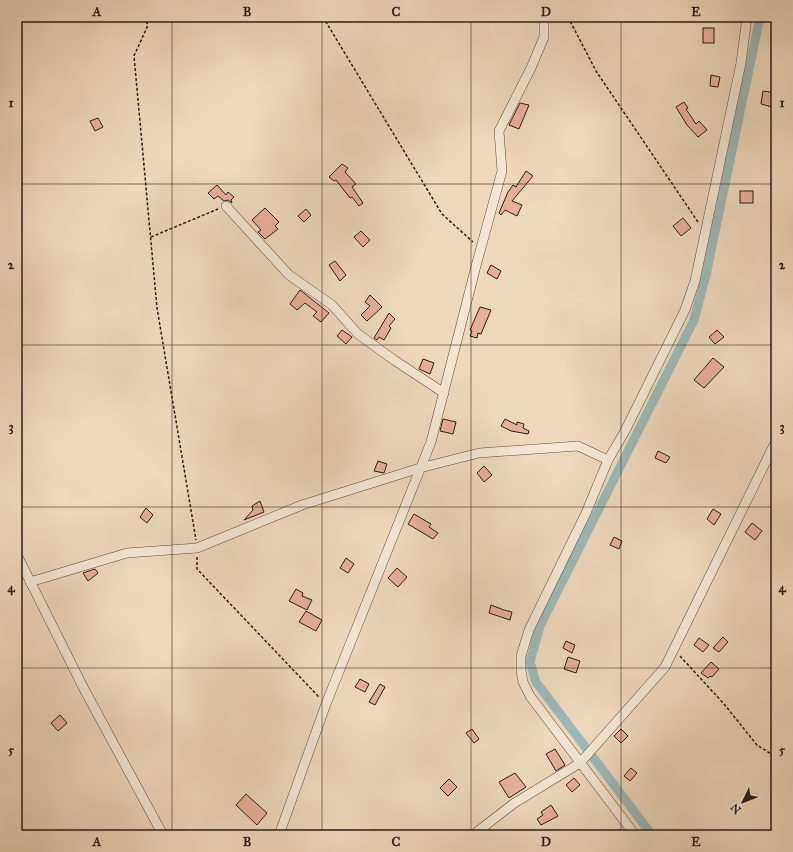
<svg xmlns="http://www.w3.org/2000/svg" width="793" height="852" viewBox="0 0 793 852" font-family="'IM FELL Great Primer',serif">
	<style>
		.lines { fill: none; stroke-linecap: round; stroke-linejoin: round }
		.canal { stroke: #9cb8b9; stroke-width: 9 }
		.building { fill: #e8b099; stroke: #281d16 }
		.street-casing { stroke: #5a4c3f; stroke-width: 10 }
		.path { stroke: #281d16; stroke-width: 1.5; stroke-dasharray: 3 2; stroke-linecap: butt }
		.street { stroke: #f4e6d3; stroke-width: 9 }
		.grid { fill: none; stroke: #281d16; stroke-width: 1; stroke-opacity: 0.55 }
		.neatline { fill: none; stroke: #281d16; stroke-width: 1.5 }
		.grid-label { font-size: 13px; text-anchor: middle; font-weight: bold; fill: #281d16 }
	</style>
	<rect width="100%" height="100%" fill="#eed8bb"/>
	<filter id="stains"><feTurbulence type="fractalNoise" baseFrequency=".005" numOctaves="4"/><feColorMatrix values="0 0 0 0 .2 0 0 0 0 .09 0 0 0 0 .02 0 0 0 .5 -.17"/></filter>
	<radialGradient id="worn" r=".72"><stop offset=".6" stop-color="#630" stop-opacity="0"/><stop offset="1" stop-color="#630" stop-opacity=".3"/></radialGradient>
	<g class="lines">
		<polyline class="canal" points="652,835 536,682 530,662 540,626 694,320 706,275 760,17"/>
	</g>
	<g class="building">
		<rect x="703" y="28" width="11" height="15"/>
		<polygon points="711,75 720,77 718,87 710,86"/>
		<polygon points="763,91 776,93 776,108 761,104"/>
		<polygon points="684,102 688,108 686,109 696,124 699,121 707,130 698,137 687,125 676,107"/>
		<polygon points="520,103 529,105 519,129 509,125"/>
		<polygon points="98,118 103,127 95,131 90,121"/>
		<polygon points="342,164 348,168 345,172 356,184 352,187 363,203 359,206 352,197 350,198 336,180 334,181 329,177"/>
		<polygon points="526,171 533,176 512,201 522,205 517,216 505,210 501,215 499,213 508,192 513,185 516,187"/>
		<polygon points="217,185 226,195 228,192 234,197 231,200 232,203 228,200 224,201 218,196 214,199 208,193"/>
		<rect x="740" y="191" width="13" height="12"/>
		<polygon points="265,208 279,222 275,226 278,229 265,239 258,232 261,230 252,220"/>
		<polygon points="306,209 311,215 304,222 298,216"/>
		<polygon points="683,218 691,228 681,236 673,226"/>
		<polygon points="361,231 370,240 363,247 354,237"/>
		<polygon points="335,261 346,275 340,281 329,265"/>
		<polygon points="491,265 501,271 497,279 487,273"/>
		<polygon points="300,290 329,313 321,322 313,316 317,312 305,303 297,310 290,304"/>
		<polygon points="370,295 382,307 367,321 361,315 370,306 365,302"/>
		<polygon points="480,307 491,310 481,334 478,333 477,338 470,336 472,331 470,330"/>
		<polygon points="389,313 395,319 389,326 391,328 384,340 379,337 377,340 374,338"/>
		<polygon points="342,330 352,337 346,344 337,336"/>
		<polygon points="717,330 724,337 715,344 709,337"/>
		<polygon points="713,358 724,367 704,388 694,380"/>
		<polygon points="423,359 434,363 430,374 419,369"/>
		<polygon points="443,419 456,422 453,434 440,431"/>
		<polygon points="505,419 517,425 517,422 524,424 523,428 529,431 528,434 511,431 501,426"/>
		<polygon points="658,451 670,457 666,463 655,458"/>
		<polygon points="378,461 387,464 384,473 374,471"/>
		<polygon points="484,466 492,475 484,482 477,473"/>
		<polygon points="260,501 264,512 244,520 253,510 252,506"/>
		<polygon points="146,508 153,515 147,523 140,517"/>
		<polygon points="713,509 721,514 714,525 707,519"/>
		<polygon points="414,514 431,524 429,527 438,533 433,539 408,524"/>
		<polygon points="752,523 762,531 755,540 745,532"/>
		<polygon points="614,537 622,541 619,549 610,545"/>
		<polygon points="346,558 354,564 348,573 340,568"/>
		<polygon points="397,568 407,577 398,587 388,578"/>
		<polygon points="95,569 98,573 88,581 83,573"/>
		<polygon points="296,589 303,593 302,596 312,600 307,610 289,601"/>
		<polygon points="491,605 504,610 512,612 510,620 489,613"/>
		<polygon points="306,611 322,620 316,631 299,622"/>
		<polygon points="723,637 728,642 719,652 713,648"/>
		<polygon points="699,638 709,645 703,652 694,645"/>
		<polygon points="566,641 575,645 572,653 563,648"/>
		<polygon points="568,657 580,661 576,673 564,669"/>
		<polygon points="711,662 719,669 712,677 710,676 708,678 701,673"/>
		<polygon points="360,679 369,684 365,692 355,687"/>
		<polygon points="380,684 385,687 375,705 369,702"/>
		<polygon points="60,715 67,723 58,731 51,723"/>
		<polygon points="472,729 479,739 474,743 466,733"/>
		<polygon points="621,729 628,736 621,743 614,736"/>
		<polygon points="555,749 565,765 556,771 546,754"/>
		<polygon points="631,768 637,773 630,781 624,776"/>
		<polygon points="515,773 526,787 509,798 499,782"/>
		<polygon points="574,778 580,785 572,792 566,785"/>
		<polygon points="449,779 457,787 448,796 440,788"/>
		<polygon points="246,794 267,813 257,825 236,805"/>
		<polygon points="551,805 558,816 541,825 537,819 543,815 541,812"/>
	</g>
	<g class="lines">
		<g class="street-casing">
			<g id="street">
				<polyline points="226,206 289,275 332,305 358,334 394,360 444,393"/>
				<polyline points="17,555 83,687 163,835"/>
				<polyline points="30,582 127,553 197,548 302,505 420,468 479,453 578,446 608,460"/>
				<polyline points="279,835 326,704 431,442 476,266 502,171 499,131 531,68 544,37 544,17"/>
				<polyline points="473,835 513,804 580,763 665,667 776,441"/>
				<polyline points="635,835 530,696 523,682 521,670 521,656 529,630 586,513 608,460 625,431 685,310 695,281 741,63 747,17"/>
			</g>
		</g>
		<g class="path">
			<polyline points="144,17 148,25 134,56 157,308 196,540"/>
			<polyline points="323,17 442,214 473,242"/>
			<polyline points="568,17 596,71 698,222"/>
			<polyline points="151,237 218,209"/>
			<polyline points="197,557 197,569 319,697"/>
			<polyline points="680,656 724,704 757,745 776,757"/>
		</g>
		<use href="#street" class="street"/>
	</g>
	<path class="grid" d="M 172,17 L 172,835M 322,17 L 322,835M 471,17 L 471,835M 621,17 L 621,835M 17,184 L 776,184M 17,345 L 776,345M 17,507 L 776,507M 17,668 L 776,668"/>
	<rect width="793" height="852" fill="none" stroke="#eed8bb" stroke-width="44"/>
	<g transform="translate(743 802) rotate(227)" stroke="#f4e6d3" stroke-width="3" paint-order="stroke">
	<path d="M0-3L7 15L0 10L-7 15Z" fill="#281d16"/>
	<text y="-6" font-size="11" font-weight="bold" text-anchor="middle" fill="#281d16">N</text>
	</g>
	<rect x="22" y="22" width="749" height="808" class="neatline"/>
	<g class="grid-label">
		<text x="97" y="16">A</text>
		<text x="247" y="16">B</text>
		<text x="396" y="16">C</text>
		<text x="546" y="16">D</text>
		<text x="696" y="16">E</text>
		<text x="11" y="107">1</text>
		<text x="782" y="107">1</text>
		<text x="11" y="269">2</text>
		<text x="782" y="269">2</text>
		<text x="11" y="431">3</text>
		<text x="782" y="431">3</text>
		<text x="11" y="592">4</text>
		<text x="782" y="592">4</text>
		<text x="11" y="754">5</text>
		<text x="782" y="754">5</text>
		<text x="97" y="846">A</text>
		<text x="247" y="846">B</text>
		<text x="396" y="846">C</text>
		<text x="546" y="846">D</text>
		<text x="696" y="846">E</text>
	</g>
	<rect width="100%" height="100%" filter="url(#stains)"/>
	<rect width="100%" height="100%" fill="url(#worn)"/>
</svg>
